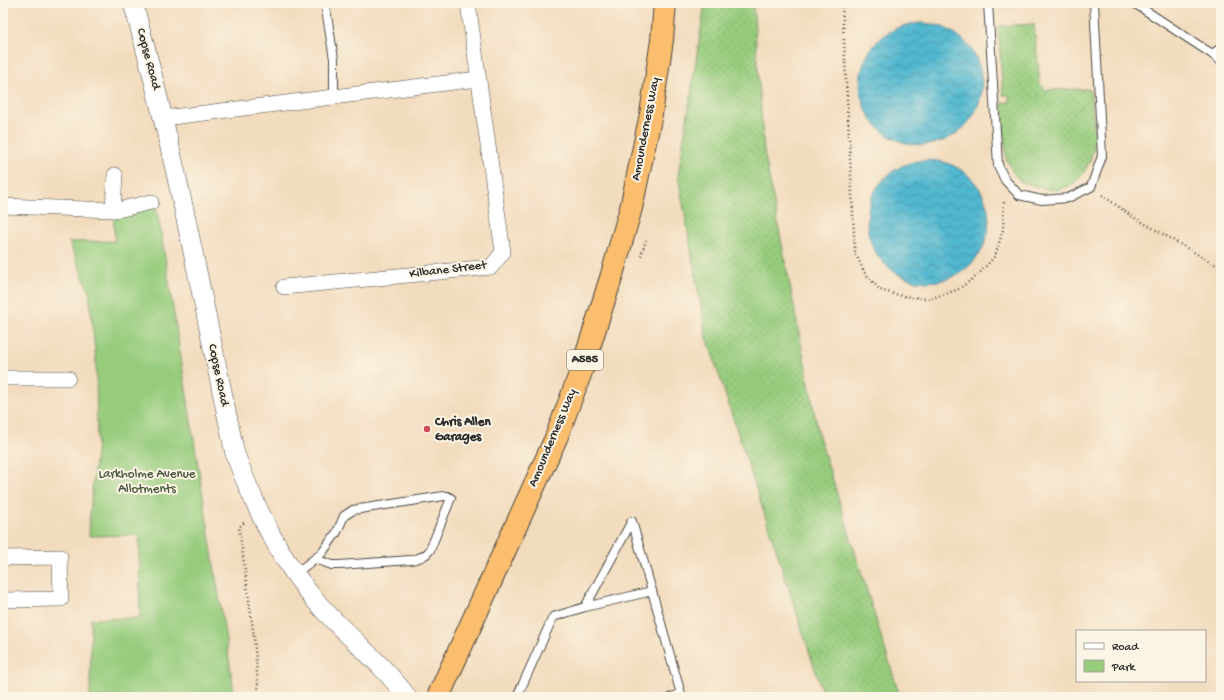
<svg xmlns="http://www.w3.org/2000/svg" width="1224" height="700" viewBox="0 0 1224 700" font-family="'Gochi Hand',sans-serif">
	<style>
		.grass { fill: url(#grass-dots); stroke: #617c54 }
		.green { fill: #97cc7d; stroke: #617c54 }
		.water { fill: url(#water-waves); stroke: #3e717d }
		.lines { fill: none; stroke-linecap: round; stroke-linejoin: round }
		.service-casing { stroke: #494641; stroke-width: 10 }
		.minor-casing { stroke: #494641; stroke-width: 16 }
		.tertiary-casing { stroke: #494641; stroke-width: 20 }
		.trunk-casing { stroke: #494641; stroke-width: 24 }
		.path { stroke: #494641; stroke-width: 2.5; stroke-dasharray: 1 3; stroke-linecap: butt }
		.service { stroke: #fff; stroke-width: 8 }
		.minor { stroke: #fff; stroke-width: 15 }
		.tertiary { stroke: #fff; stroke-width: 19 }
		.trunk { stroke: #fabe6e; stroke-width: 22 }
		.poi-dot { fill: #d1495b; stroke: #fcf5e5; stroke-width: 1.5 }
		.labels { text-anchor: middle; dominant-baseline: central; stroke-width: 4; stroke-linejoin: round; paint-order: stroke }
		.shield { fill: #fcf5e5; stroke: #6a6863; stroke-width: 1 }
		.shield-label { font-size: 12px; font-weight: bold; fill: #2b2b2b }
		.street-label { font-size: 13px; fill: #2b2b2b; stroke: #fcf5e5 }
		.poi-label { font-size: 13px; font-weight: bold; fill: #2b2b2b; stroke: #fcf5e5; text-anchor: start }
		.park-label { font-size: 13px; fill: #4b5b44; stroke: #fcf5e5 }
	</style>
	<defs>
		<pattern id="grass-dots" width="8" height="8" patternUnits="userSpaceOnUse"><rect width="8" height="8" fill="#97cc7d"/><path d="M2 2h.1M6 6h.1" fill="none" stroke="#82af6c" stroke-width="1.8" stroke-linecap="round"/></pattern>
		<pattern id="water-waves" width="16" height="10" patternUnits="userSpaceOnUse"><rect width="16" height="10" fill="#51b7cf"/><path d="M0 5q4-4 8 0t8 0" fill="none" stroke="#4395a8"/></pattern>
	</defs>
	<rect width="100%" height="100%" fill="#fcf5e5"/>
	<filter id="ink" filterUnits="userSpaceOnUse"><feTurbulence type="fractalNoise" baseFrequency=".025" numOctaves="2"/><feDisplacementMap in="SourceGraphic" scale="8" xChannelSelector="R" yChannelSelector="G"/><feConvolveMatrix kernelMatrix="1 2 1 2 8 2 1 2 1" color-interpolation-filters="sRGB"/></filter>
	<filter id="wash" filterUnits="userSpaceOnUse"><feTurbulence type="fractalNoise" baseFrequency=".012" numOctaves="4" result="noise"/><feDisplacementMap in="SourceGraphic" scale="16" xChannelSelector="R" yChannelSelector="G"/><feGaussianBlur stdDeviation="0.9" result="paint"/><feColorMatrix in="noise" values="0 0 0 0 0 0 0 0 0 0 0 0 0 0 0 0 0 1.4 0 .05"/><feComposite in="paint" operator="in"/></filter>
	<g filter="url(#wash)">
		<rect width="100%" height="100%" fill="#f2dcbe"/>
		<g class="grass">
			<polygon points="705,3 753,3 764,151 819,436 900,697 824,697 706,335 678,175"/>
			<polygon points="1034,24 1040,84 1046,90 1090,89 1096,140 1090,161 1084,172 1072,185 1058,190 1041,188 1021,182 1013,172 1006,159 1002,103 1010,102 1009,95 1003,95 998,26"/>
		</g>
		<polygon class="green" points="155,203 159,220 235,697 90,697 91,619 140,618 139,535 89,536 90,512 97,442 96,361 89,291 69,242 115,241 113,213"/>
		<g class="water">
			<circle cx="921" cy="84" r="61"/>
			<circle cx="928" cy="221" r="61"/>
		</g>
	</g>
	<g filter="url(#ink)">
		<g class="lines">
			<g class="service-casing">
				<g id="service">
					<polyline points="325,3 334,59 334,96"/>
					<polyline points="988,3 998,165 1005,180 1019,195 1042,200 1068,198 1091,187 1102,156 1094,3"/>
					<polyline points="1134,3 1212,54 1221,48"/>
					<polyline points="1212,54 1221,61"/>
					<path d="M 295,574 L 322,553 L 337,532 L 344,516 L 353,510 L 444,496 L 447,496 L 451,498 L 430,550 C 425,557 419,558 411,560 L 339,565 L 332,565 L 315,559"/>
					<polyline points="585,607 632,521 652,591"/>
					<polyline points="517,697 553,617 585,607 652,591 681,694"/>
					<polyline points="671,697 681,694 682,697"/>
				</g>
			</g>
			<g class="minor-casing">
				<g id="minor">
					<polyline points="164,118 478,79"/>
					<polyline points="3,206 113,210 122,209 151,202"/>
					<polyline points="113,210 115,175"/>
					<polyline points="284,287 491,267 503,252 468,3"/>
					<polyline points="3,378 68,378"/>
					<polyline points="3,558 60,557 61,599 3,600"/>
				</g>
			</g>
			<g class="tertiary-casing">
				<path id="tertiary" d="M 133,3 C 175,151 203,303 235,454 C 256,509 281,563 321,607 C 349,638 382,663 407,697"/>
			</g>
			<g class="trunk-casing">
				<polyline id="trunk" points="438,697 556,438 582,369 611,278 631,208 651,114 662,40 665,3"/>
			</g>
			<g class="path">
				<polyline points="842,3 855,253 865,273 880,290 903,296 929,299 957,290 977,276 995,256 1003,230 1004,200"/>
				<polyline points="1102,195 1130,215 1221,268"/>
				<polyline points="641,256 646,240"/>
				<polyline points="244,523 239,527 254,637 259,697"/>
			</g>
			<use href="#service" class="service"/>
			<use href="#minor" class="minor"/>
			<use href="#tertiary" class="tertiary"/>
			<use href="#trunk" class="trunk"/>
		</g>
	</g>
	<circle class="poi-dot" cx="427" cy="429" r="4"/>
	<g class="labels">
		<rect class="shield" x="567" y="350" width="36" height="20" rx="3"/>
		<g class="shield-label">
			<text x="585" y="360">A585</text>
		</g>
		<g class="street-label">
			<text transform="translate(148 59) rotate(75)">Copse Road</text>
			<text transform="translate(646 129) rotate(-79)">Amounderness Way</text>
			<text transform="translate(448 270) rotate(-7)">Kilbane Street</text>
			<text transform="translate(218 375) rotate(78)">Copse Road</text>
			<text transform="translate(553 438) rotate(-67)">Amounderness Way</text>
		</g>
		<g class="poi-label">
			<text x="435" y="422">Chris Allen<tspan x="435" dy="15">Garages</tspan></text>
		</g>
		<g class="park-label">
			<text x="147" y="474">Larkholme Avenue<tspan x="147" dy="15">Allotments</tspan></text>
		</g>
	</g>
	<rect width="1224" height="700" fill="none" stroke="#fcf5e5" stroke-width="16"/>
	<rect x="1076" y="630" width="130" height="52" fill="#fcf5e5" stroke="#a8a49b"/>
	<rect x="1084" y="643" width="20" height="6" fill="#ffffff" stroke="#a8a49b"/>
	<text x="1112" y="650" font-size="12" fill="#2b2b2b">Road</text>
	<rect x="1084" y="660" width="20" height="12" fill="#97cc7d" stroke="#a8a49b"/>
	<text x="1112" y="670" font-size="12" fill="#2b2b2b">Park</text>
</svg>
